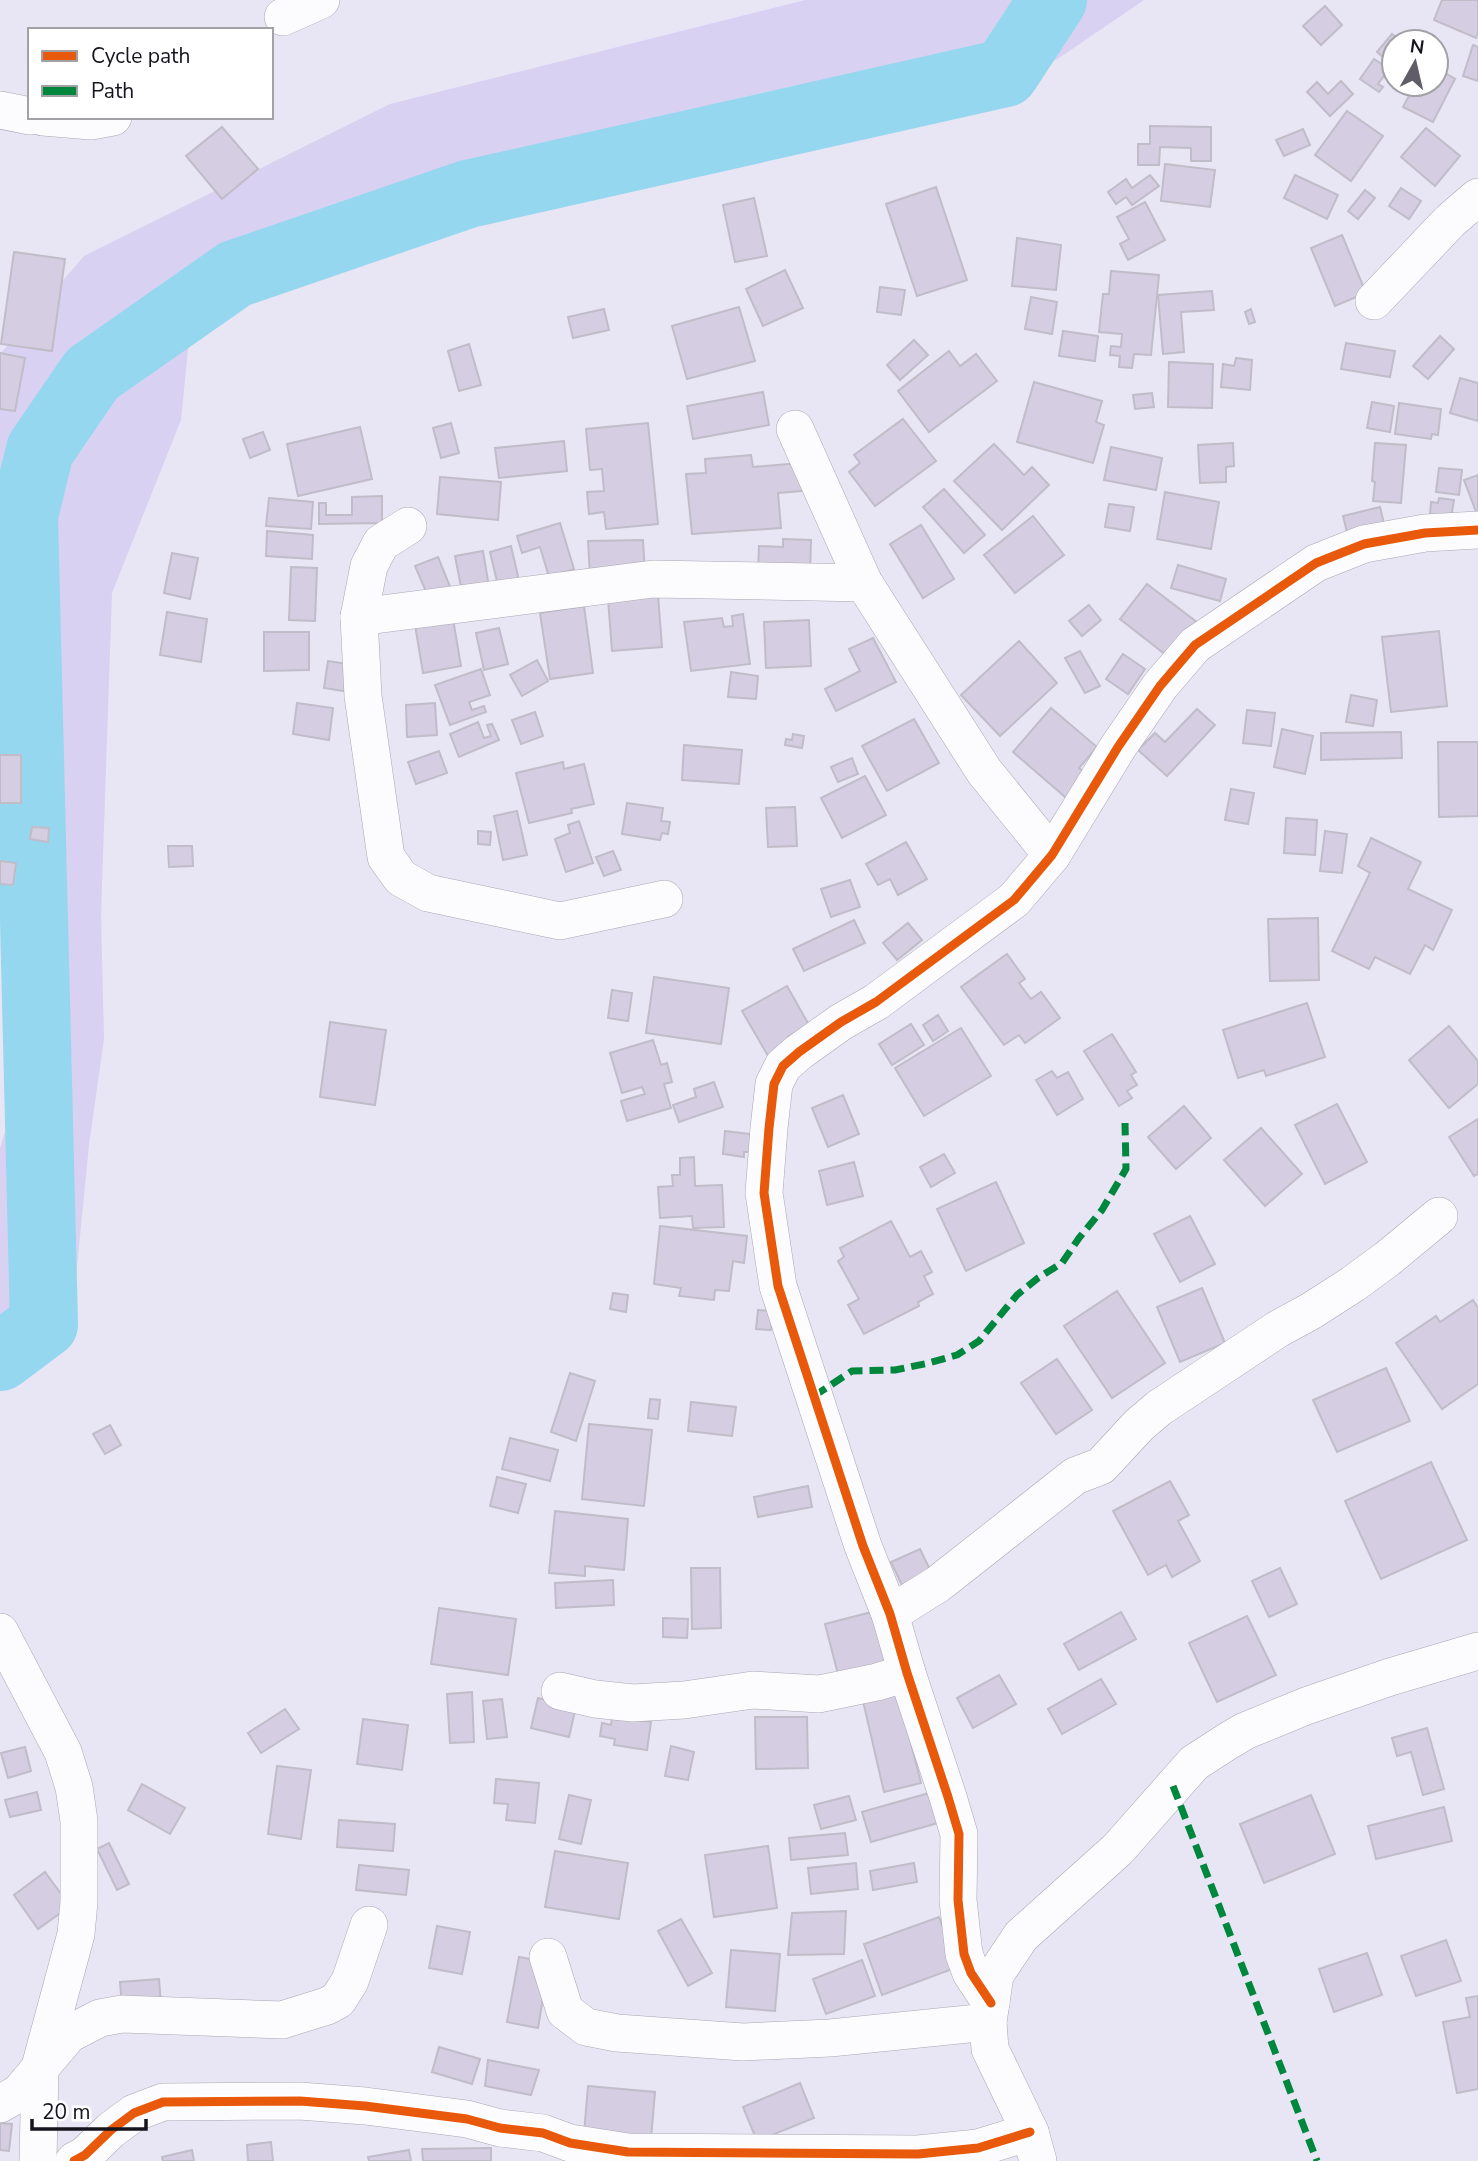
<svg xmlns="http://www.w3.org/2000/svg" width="1478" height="2161" viewBox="0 0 1478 2161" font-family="'Nunito Sans',sans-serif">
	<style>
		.green { fill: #d8d1f2 }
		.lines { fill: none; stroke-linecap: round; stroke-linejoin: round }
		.river { stroke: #95d7ef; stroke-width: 68 }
		.building { fill: #d5cee2; stroke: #c0bcc8; stroke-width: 2 }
		.minor-casing { stroke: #a9a7b3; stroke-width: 38 }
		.minor { stroke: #fcfbfe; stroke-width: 37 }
		.quiet { stroke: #00873e; stroke-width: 7; stroke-dasharray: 14 7; stroke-linecap: butt }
		.cycleway-casing { stroke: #fff; stroke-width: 13 }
		.cycleway { stroke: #e8590c; stroke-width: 9 }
	</style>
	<rect width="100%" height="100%" fill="#e8e5f5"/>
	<polygon class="green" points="805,0 1144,0 1056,60 798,85 726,101 705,118 656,123 552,169 484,185 336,237 192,309 181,420 112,593 101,915 104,1039 89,1145 74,1297 0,1360 0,1148 21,1082 21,1015 1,878 0,835 0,354 84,256 390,104"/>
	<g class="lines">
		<polyline class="river" points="0,1357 44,1324 24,516 40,450 92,374 235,274 468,194 1005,73 1053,0"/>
	</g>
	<g class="building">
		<polygon points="1442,0 1478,0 1478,33 1476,38 1434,20"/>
		<polygon points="1325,6 1342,25 1321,45 1303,26"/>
		<polygon points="1392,34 1401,42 1394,42 1393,66 1377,52"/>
		<polygon points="1473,45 1478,47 1478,81 1463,76"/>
		<polygon points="1374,59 1389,69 1378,84 1383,87 1379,92 1360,79"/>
		<polygon points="1445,73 1455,79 1433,122 1403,107 1415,84 1436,84 1436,75 1443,78"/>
		<polygon points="1341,81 1353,94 1330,116 1307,92 1317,82 1328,94"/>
		<polygon points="1347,111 1383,136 1351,181 1315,155"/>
		<polygon points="1150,126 1211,127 1211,161 1191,161 1191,148 1160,147 1159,165 1138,165 1138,144 1150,144"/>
		<polygon points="222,127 258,169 222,199 186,156"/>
		<polygon points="1426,128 1460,156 1435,186 1401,157"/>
		<polygon points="1303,129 1310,145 1284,156 1276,140"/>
		<polygon points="1165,164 1215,170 1210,207 1161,201"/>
		<polygon points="1150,175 1159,186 1132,205 1126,197 1116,204 1108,192 1126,179 1132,188"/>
		<polygon points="1295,175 1338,195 1327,219 1284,198"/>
		<polygon points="936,187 967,280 917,296 886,204"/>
		<polygon points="1401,188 1421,201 1409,219 1389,206"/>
		<polygon points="1365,190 1375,198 1358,219 1348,211"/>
		<polygon points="754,198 767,256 735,262 723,205"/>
		<polygon points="1145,202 1165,240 1128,260 1120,244 1129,239 1117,217"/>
		<polygon points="1342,235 1366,293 1335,306 1311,248"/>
		<polygon points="1017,238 1061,245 1056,290 1012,286"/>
		<polygon points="14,252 65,259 52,351 1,344"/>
		<polygon points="785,270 803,308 763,326 746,289"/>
		<polygon points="1111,271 1159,275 1151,355 1134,354 1132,368 1119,367 1120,356 1110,355 1111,346 1121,347 1122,334 1099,332 1103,294 1109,294"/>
		<polygon points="880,287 905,290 901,315 877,312"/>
		<polygon points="1212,291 1214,310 1181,312 1184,352 1163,354 1158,295"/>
		<polygon points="1031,297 1057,302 1052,334 1025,329"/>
		<polygon points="739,307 755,361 687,379 672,326"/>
		<polygon points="604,309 609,330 573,338 568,317"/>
		<polygon points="1251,309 1255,322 1249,324 1245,312"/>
		<polygon points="1063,331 1098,336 1095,361 1059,356"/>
		<polygon points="1440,336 1454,349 1428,379 1413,366"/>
		<polygon points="914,340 928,355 900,380 887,365"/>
		<polygon points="1346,343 1395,351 1390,377 1341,369"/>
		<polygon points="469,344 481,385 459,391 448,351"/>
		<polygon points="949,351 960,366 976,354 997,381 929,432 898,391"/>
		<polygon points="0,353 25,358 15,411 0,409"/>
		<polygon points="1236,358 1252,360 1250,390 1221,387 1223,364 1234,366"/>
		<polygon points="1169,362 1213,364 1212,408 1168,407"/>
		<polygon points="1460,378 1478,383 1478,421 1450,413"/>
		<polygon points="1034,382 1102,401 1096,422 1104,425 1093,463 1017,442"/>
		<polygon points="763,392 769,425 693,439 687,406"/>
		<polygon points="1152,393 1154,407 1135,409 1133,395"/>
		<polygon points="1372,402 1394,406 1390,432 1367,428"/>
		<polygon points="1399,403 1441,409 1438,435 1432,434 1431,439 1395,434"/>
		<polygon points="903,419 936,461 875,506 849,472 860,463 854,455"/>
		<polygon points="451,423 459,453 441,458 433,428"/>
		<polygon points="648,423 658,524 606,529 604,512 589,514 587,492 604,491 602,469 590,470 586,429"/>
		<polygon points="360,427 372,479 298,496 287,444"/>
		<polygon points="263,432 270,450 250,458 243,439"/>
		<polygon points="564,441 567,471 499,478 495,448"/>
		<polygon points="1233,443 1234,466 1226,467 1226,482 1200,483 1198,445"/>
		<polygon points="1375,443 1406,445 1401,503 1373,501 1375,482 1372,481"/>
		<polygon points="994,444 1024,475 1032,467 1049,485 1002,530 954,481"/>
		<polygon points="1111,447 1162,458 1156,490 1104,480"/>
		<polygon points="751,455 753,467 800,463 802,491 778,493 781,528 692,534 686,474 706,473 705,459"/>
		<polygon points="1439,468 1462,470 1459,495 1436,492"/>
		<polygon points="1478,475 1478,517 1464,480"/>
		<polygon points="440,477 501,482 498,520 437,514"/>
		<polygon points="944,489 985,535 964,553 923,507"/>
		<polygon points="1165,492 1219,502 1211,549 1157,539"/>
		<polygon points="382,496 382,523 319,524 319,503 326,503 326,515 352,515 352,497"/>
		<polygon points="269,498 313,502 311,529 266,526"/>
		<polygon points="1439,498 1454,500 1451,518 1430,515 1431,502 1438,503"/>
		<polygon points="1109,504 1134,507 1130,531 1105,527"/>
		<polygon points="1380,507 1385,528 1348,536 1343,516"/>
		<polygon points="1033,516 1064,555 1015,593 984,555"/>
		<polygon points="560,523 574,569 549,577 540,547 522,553 517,536"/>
		<polygon points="921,525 954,579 923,598 890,544"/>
		<polygon points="267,531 313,535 312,559 266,556"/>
		<polygon points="783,539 811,540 810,574 758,572 759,546 783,547"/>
		<polygon points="643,540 645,572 590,575 588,541"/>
		<polygon points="511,546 521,589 500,594 490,552"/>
		<polygon points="483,551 490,593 463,597 455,556"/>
		<polygon points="172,553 198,558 190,599 164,593"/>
		<polygon points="438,557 453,594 431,603 415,566"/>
		<polygon points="1178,565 1226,579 1220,601 1171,588"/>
		<polygon points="291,567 317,568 315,621 289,620"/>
		<polygon points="1147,584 1202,626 1175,662 1120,619"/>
		<polygon points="658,595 662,647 612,651 608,599"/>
		<polygon points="1089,605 1101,620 1082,636 1069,621"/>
		<polygon points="584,606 593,673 550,679 540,613"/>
		<polygon points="167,612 207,619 201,662 160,655"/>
		<polygon points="743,614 750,664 691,671 684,622 722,618 724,627 733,626 732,616"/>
		<polygon points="453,619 461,666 423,673 415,625"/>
		<polygon points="809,620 811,666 766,668 764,622"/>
		<polygon points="499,628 508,664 484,670 476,633"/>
		<polygon points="1439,631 1447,706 1391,712 1382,637"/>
		<polygon points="264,632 309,632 309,670 264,671"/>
		<polygon points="873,638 896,682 836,711 825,689 860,671 849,649"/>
		<polygon points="1019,641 1057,683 1000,736 961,695"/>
		<polygon points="1080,651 1100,686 1085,693 1065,658"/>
		<polygon points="1123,654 1145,669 1128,694 1106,679"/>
		<polygon points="537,660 548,681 522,696 510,675"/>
		<polygon points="328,661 354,665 350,692 324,688"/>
		<polygon points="481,669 490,695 469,702 472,710 484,706 486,712 450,725 435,685"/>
		<polygon points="731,672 758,676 756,699 728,697"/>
		<polygon points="1351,695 1377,700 1373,726 1346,722"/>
		<polygon points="297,703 333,708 329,740 293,734"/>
		<polygon points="435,703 437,735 407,737 406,705"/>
		<polygon points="1051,708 1097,747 1079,768 1092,779 1071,802 1013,752"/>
		<polygon points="1197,709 1215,725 1167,776 1138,750 1155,733 1165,742"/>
		<polygon points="1247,710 1275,713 1271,746 1243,743"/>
		<polygon points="535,712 543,736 521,744 512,720"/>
		<polygon points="914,719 939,763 887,791 862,746"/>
		<polygon points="478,722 484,738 491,736 487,725 492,724 499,740 459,757 450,734"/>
		<polygon points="1282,729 1313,736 1305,774 1274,767"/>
		<polygon points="1401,732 1402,758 1321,760 1321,733"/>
		<polygon points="793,734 804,736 802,748 785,745 786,739 792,740"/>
		<polygon points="1438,742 1478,742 1478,816 1439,817"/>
		<polygon points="684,745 742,750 739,784 682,780"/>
		<polygon points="439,751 447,773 416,784 408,762"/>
		<rect x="0" y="755" width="21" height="48"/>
		<polygon points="852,758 858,774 838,782 831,767"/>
		<polygon points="563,762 564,769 584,764 594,804 571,809 572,813 529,823 516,773"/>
		<polygon points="865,776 886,815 842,838 821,798"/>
		<polygon points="1231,789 1254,793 1248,824 1225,820"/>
		<polygon points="627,803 663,808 661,821 670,822 668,834 662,833 660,840 622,834"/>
		<polygon points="795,807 797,846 768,847 766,808"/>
		<polygon points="517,811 527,855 503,860 494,816"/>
		<polygon points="1286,818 1317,820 1315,855 1284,853"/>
		<polygon points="579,821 593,863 566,872 555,839 570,833 568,825"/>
		<polygon points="32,827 49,828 48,842 30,839"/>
		<polygon points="478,831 491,832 490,845 478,844"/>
		<polygon points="1325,831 1347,834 1342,873 1320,871"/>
		<polygon points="1371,838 1421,862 1408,889 1452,910 1433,950 1425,945 1410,974 1375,957 1369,969 1332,951 1370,873 1358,866"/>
		<polygon points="906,842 927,879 898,895 890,879 878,885 866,864"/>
		<polygon points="168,846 192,846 193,866 169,867"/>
		<polygon points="613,851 621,870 604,876 596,857"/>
		<polygon points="0,861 16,863 13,885 0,884"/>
		<polygon points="850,880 860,907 831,917 821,889"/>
		<polygon points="1318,918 1319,980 1270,981 1268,919"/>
		<polygon points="854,920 865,943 804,971 793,949"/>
		<polygon points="908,923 922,940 897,960 883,943"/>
		<polygon points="1007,954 1025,979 1019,983 1031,999 1041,992 1060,1018 1025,1043 1019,1035 1004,1045 961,987"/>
		<polygon points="654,977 729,988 721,1044 646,1033"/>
		<polygon points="787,986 809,1025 788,1037 792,1043 768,1056 742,1011"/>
		<polygon points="612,990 632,993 628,1021 608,1018"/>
		<polygon points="1307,1003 1325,1057 1266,1076 1264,1070 1238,1078 1223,1030"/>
		<polygon points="938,1015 948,1031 933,1041 923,1025"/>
		<polygon points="330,1022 386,1030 375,1105 320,1097"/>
		<polygon points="911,1024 924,1045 892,1065 879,1044"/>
		<polygon points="1449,1026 1478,1061 1478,1084 1449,1108 1409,1060"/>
		<polygon points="961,1028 991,1076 924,1116 895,1068"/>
		<polygon points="1112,1034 1136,1072 1131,1075 1137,1085 1127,1091 1132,1098 1119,1106 1084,1051"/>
		<polygon points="653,1040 661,1065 667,1063 672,1082 664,1084 671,1108 627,1121 621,1101 645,1094 642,1087 622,1093 610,1053"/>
		<polygon points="1052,1071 1057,1078 1068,1072 1083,1099 1057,1115 1036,1080"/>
		<polygon points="714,1082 723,1107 679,1122 673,1105 696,1097 694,1089"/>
		<polygon points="843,1095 859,1134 828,1147 812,1108"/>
		<polygon points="1337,1104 1367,1162 1325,1184 1295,1125"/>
		<polygon points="1184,1106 1211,1138 1176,1169 1148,1137"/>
		<polygon points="1478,1119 1478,1174 1474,1176 1449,1137"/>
		<polygon points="1261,1128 1302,1174 1265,1206 1224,1160"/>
		<polygon points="725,1131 758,1135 749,1152 744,1152 744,1157 723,1154"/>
		<polygon points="944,1154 955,1173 931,1187 920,1167"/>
		<polygon points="694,1157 695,1186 722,1185 724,1227 693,1228 692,1216 660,1218 658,1187 673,1186 672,1175 680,1175 680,1158"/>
		<polygon points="854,1162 863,1196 827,1205 819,1171"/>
		<polygon points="996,1182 1024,1243 966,1271 937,1209"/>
		<polygon points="1190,1216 1215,1264 1180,1282 1154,1234"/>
		<polygon points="891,1221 910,1257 921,1251 932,1272 924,1276 933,1294 918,1302 919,1306 864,1334 848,1305 859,1299 838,1261 844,1257 840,1248"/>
		<polygon points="660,1226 747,1236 744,1263 733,1261 729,1291 715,1290 714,1300 679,1296 681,1288 654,1284"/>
		<polygon points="1202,1288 1225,1343 1180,1362 1157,1307"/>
		<polygon points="1117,1291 1165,1363 1112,1398 1064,1326"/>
		<polygon points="613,1293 628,1295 626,1312 610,1309"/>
		<polygon points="1473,1300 1478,1308 1478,1384 1442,1409 1396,1343 1436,1316 1440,1322"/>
		<polygon points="758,1310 773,1311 771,1330 756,1329"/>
		<polygon points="1057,1359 1092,1410 1056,1434 1021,1383"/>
		<polygon points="1386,1368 1410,1421 1337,1452 1313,1400"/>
		<polygon points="570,1373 595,1381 576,1441 551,1432"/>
		<polygon points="650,1399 660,1400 658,1419 648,1418"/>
		<polygon points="691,1402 736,1407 732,1436 688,1431"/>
		<polygon points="589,1424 652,1430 644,1506 582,1499"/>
		<polygon points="110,1425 121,1445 105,1454 93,1434"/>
		<polygon points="510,1438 558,1450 550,1481 502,1469"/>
		<polygon points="1431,1462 1467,1540 1381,1579 1345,1501"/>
		<polygon points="497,1477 526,1484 518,1513 490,1506"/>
		<polygon points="1170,1481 1189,1515 1178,1521 1200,1561 1172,1577 1166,1565 1148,1575 1113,1511"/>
		<polygon points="808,1486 812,1507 758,1517 754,1497"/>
		<polygon points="555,1511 628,1519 624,1570 585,1566 585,1576 549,1573"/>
		<polygon points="920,1549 936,1582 907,1596 891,1562"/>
		<polygon points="691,1568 720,1568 721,1628 692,1629"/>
		<polygon points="1280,1568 1297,1604 1269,1617 1252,1581"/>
		<polygon points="613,1580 614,1605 556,1608 555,1583"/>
		<polygon points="439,1608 516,1619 508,1675 431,1664"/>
		<polygon points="887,1608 901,1661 839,1678 825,1624"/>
		<polygon points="1121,1612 1136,1639 1079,1670 1064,1644"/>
		<polygon points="1247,1616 1276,1675 1217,1702 1189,1643"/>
		<polygon points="663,1618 688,1619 687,1638 663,1637"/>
		<polygon points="999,1675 1016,1704 973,1728 957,1698"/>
		<polygon points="1101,1679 1116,1704 1062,1734 1048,1709"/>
		<polygon points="472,1692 474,1742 450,1743 447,1694"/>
		<polygon points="898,1692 921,1783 884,1792 863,1701"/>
		<polygon points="538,1698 576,1707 569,1737 531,1728"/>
		<polygon points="502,1699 507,1737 487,1739 483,1701"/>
		<polygon points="285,1709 299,1729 261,1753 248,1733"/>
		<polygon points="612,1716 651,1722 647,1750 614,1745 615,1739 600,1736 602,1723 611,1725"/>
		<polygon points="755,1717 807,1717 808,1768 756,1769"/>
		<polygon points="363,1719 408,1725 402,1770 357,1764"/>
		<polygon points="1427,1728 1444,1789 1423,1795 1411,1752 1397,1756 1392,1738"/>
		<polygon points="671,1746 694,1752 688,1780 665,1776"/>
		<polygon points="25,1747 31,1771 8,1778 1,1753"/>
		<polygon points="277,1766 311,1770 301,1839 268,1834"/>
		<polygon points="496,1779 539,1783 535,1823 506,1820 508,1804 494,1803"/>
		<polygon points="142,1784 185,1808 170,1834 128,1810"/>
		<polygon points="936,1791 945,1821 871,1842 862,1812"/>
		<polygon points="37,1792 41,1810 10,1817 5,1800"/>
		<polygon points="569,1795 591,1800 581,1844 559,1839"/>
		<polygon points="1311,1795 1335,1854 1264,1883 1240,1824"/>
		<polygon points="849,1796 856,1820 821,1829 814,1805"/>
		<polygon points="1444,1807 1452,1841 1376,1859 1368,1826"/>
		<polygon points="339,1820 395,1824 393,1851 337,1847"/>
		<polygon points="845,1833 848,1855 791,1860 789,1838"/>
		<polygon points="109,1843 129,1884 117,1890 97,1849"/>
		<polygon points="768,1846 777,1908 714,1917 705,1855"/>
		<polygon points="555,1851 628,1863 619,1919 545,1907"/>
		<polygon points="856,1863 858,1889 811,1894 808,1868"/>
		<polygon points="914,1863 917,1882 873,1890 870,1871"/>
		<polygon points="359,1865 409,1870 406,1895 356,1890"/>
		<polygon points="45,1872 70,1906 38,1929 14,1895"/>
		<polygon points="846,1911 844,1954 788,1955 792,1913"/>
		<polygon points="939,1917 958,1967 882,1995 864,1944"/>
		<polygon points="681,1919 712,1973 688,1986 658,1931"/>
		<polygon points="437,1926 470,1932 462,1974 429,1968"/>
		<polygon points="1446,1940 1461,1981 1416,1996 1401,1956"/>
		<polygon points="731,1950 780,1954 775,2011 726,2007"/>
		<polygon points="1367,1953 1382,1995 1334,2012 1319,1969"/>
		<polygon points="519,1957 549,1962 538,2028 507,2022"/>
		<polygon points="862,1960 875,1996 826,2014 813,1979"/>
		<polygon points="159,1979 161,2004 122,2008 120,1982"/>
		<polygon points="1478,1996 1478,2089 1457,2093 1443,2022 1470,2017 1466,1998"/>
		<polygon points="439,2047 480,2059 472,2084 432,2072"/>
		<polygon points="488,2060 539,2070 531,2095 485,2086"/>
		<polygon points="800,2083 814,2118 757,2141 743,2107"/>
		<polygon points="588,2086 655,2092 651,2139 584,2133"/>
		<polygon points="0,2123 12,2124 9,2151 0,2150"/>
		<polygon points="271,2142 273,2161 248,2161 247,2145"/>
		<polygon points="491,2148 491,2161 423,2161 422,2149"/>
		<polygon points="192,2150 194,2161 163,2161 162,2157"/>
		<polygon points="409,2150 411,2161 369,2161 368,2157"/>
	</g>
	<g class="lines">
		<g class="minor-casing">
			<g id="minor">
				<polyline points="283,17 321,0"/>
				<polyline points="0,110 30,116"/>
				<polyline points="43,117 91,121 113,117"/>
				<polyline points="1374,301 1450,221 1478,197"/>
				<polyline points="795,429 864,583 984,771 1052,855"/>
				<polyline points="408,526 381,543 369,566 359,617 363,696 386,857 401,878 428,893 560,921 664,899"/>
				<polyline points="359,617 653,579 864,583"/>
				<polyline points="890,1614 938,1584 1075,1476 1101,1466 1139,1425 1159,1408 1278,1329 1311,1311 1353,1284 1387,1259 1439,1216"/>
				<polyline points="0,1632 63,1752 74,1787 79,1821 79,1902 76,1934 40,2067 38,2161"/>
				<polyline points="560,1691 595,1699 633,1703 684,1700 753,1690 819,1694 877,1682 907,1673"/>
				<polyline points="548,1957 565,2011 586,2027 617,2033 743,2042 830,2038 988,2022"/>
				<polyline points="991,2003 971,1973 964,1954 958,1900 959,1834 948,1797 907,1673 890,1614 863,1546 778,1286 764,1193 769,1128 774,1084 783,1066 799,1052 841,1022 876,1002 1014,900 1052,855 1118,747 1160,686 1195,645 1316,563 1364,544 1425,533 1478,530"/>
				<polyline points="0,2104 19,2093 69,2034 100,2018 122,2014 282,2020 327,2006 338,2000 350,1981 369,1925"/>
				<polyline points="74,2161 85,2155 111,2130 134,2113 163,2102 300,2101 365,2106 467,2119 500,2128 543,2133 570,2143 628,2152 918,2154 978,2148 1030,2132"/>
				<polyline points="1038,2161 1030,2132 990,2049 988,2022 995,1975 1021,1936 1118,1849 1194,1763 1228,1741 1245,1731 1306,1706 1390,1677 1478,1651"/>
			</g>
		</g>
		<use href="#minor" class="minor"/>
		<g class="quiet">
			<polyline points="814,1396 852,1371 895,1370 929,1363 957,1355 979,1341 1017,1295 1038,1278 1062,1263 1079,1238 1102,1210 1126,1169 1125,1123"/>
			<polyline points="1173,1786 1317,2161"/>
		</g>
		<g class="cycleway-casing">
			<g id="cycleway">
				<polyline points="991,2003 971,1973 964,1954 958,1900 959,1834 948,1797 907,1673 890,1614 863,1546 778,1286 764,1193 769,1128 774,1084 783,1066 799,1052 841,1022 876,1002 1014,900 1052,855 1118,747 1160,686 1195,645 1316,563 1364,544 1425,533 1478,530"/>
				<polyline points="74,2161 85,2155 111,2130 134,2113 163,2102 300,2101 365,2106 467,2119 500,2128 543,2133 570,2143 628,2152 918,2154 978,2148 1030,2132"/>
			</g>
		</g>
		<use href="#cycleway" class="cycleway"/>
	</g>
	<rect x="28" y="28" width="245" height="91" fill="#ffffff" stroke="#a2a1a5" stroke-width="2"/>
	<rect x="42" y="51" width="35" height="10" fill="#e8590c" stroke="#a2a1a5" stroke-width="2"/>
	<text x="91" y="63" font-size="21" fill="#16141d">Cycle path</text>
	<rect x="42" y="86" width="35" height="10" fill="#00873e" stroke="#a2a1a5" stroke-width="2"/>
	<text x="91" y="98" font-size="21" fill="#16141d">Path</text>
	<g transform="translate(1415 63) rotate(8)"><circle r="33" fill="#ffffff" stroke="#a2a1a5" stroke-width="2"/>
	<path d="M0-5L12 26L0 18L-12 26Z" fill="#605d69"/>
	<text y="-10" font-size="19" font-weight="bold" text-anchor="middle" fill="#16141d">N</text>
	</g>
	<path d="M32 2119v10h114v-10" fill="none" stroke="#16141d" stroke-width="3.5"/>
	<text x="42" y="2119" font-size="21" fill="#16141d" stroke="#ffffff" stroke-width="5" paint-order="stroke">20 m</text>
</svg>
